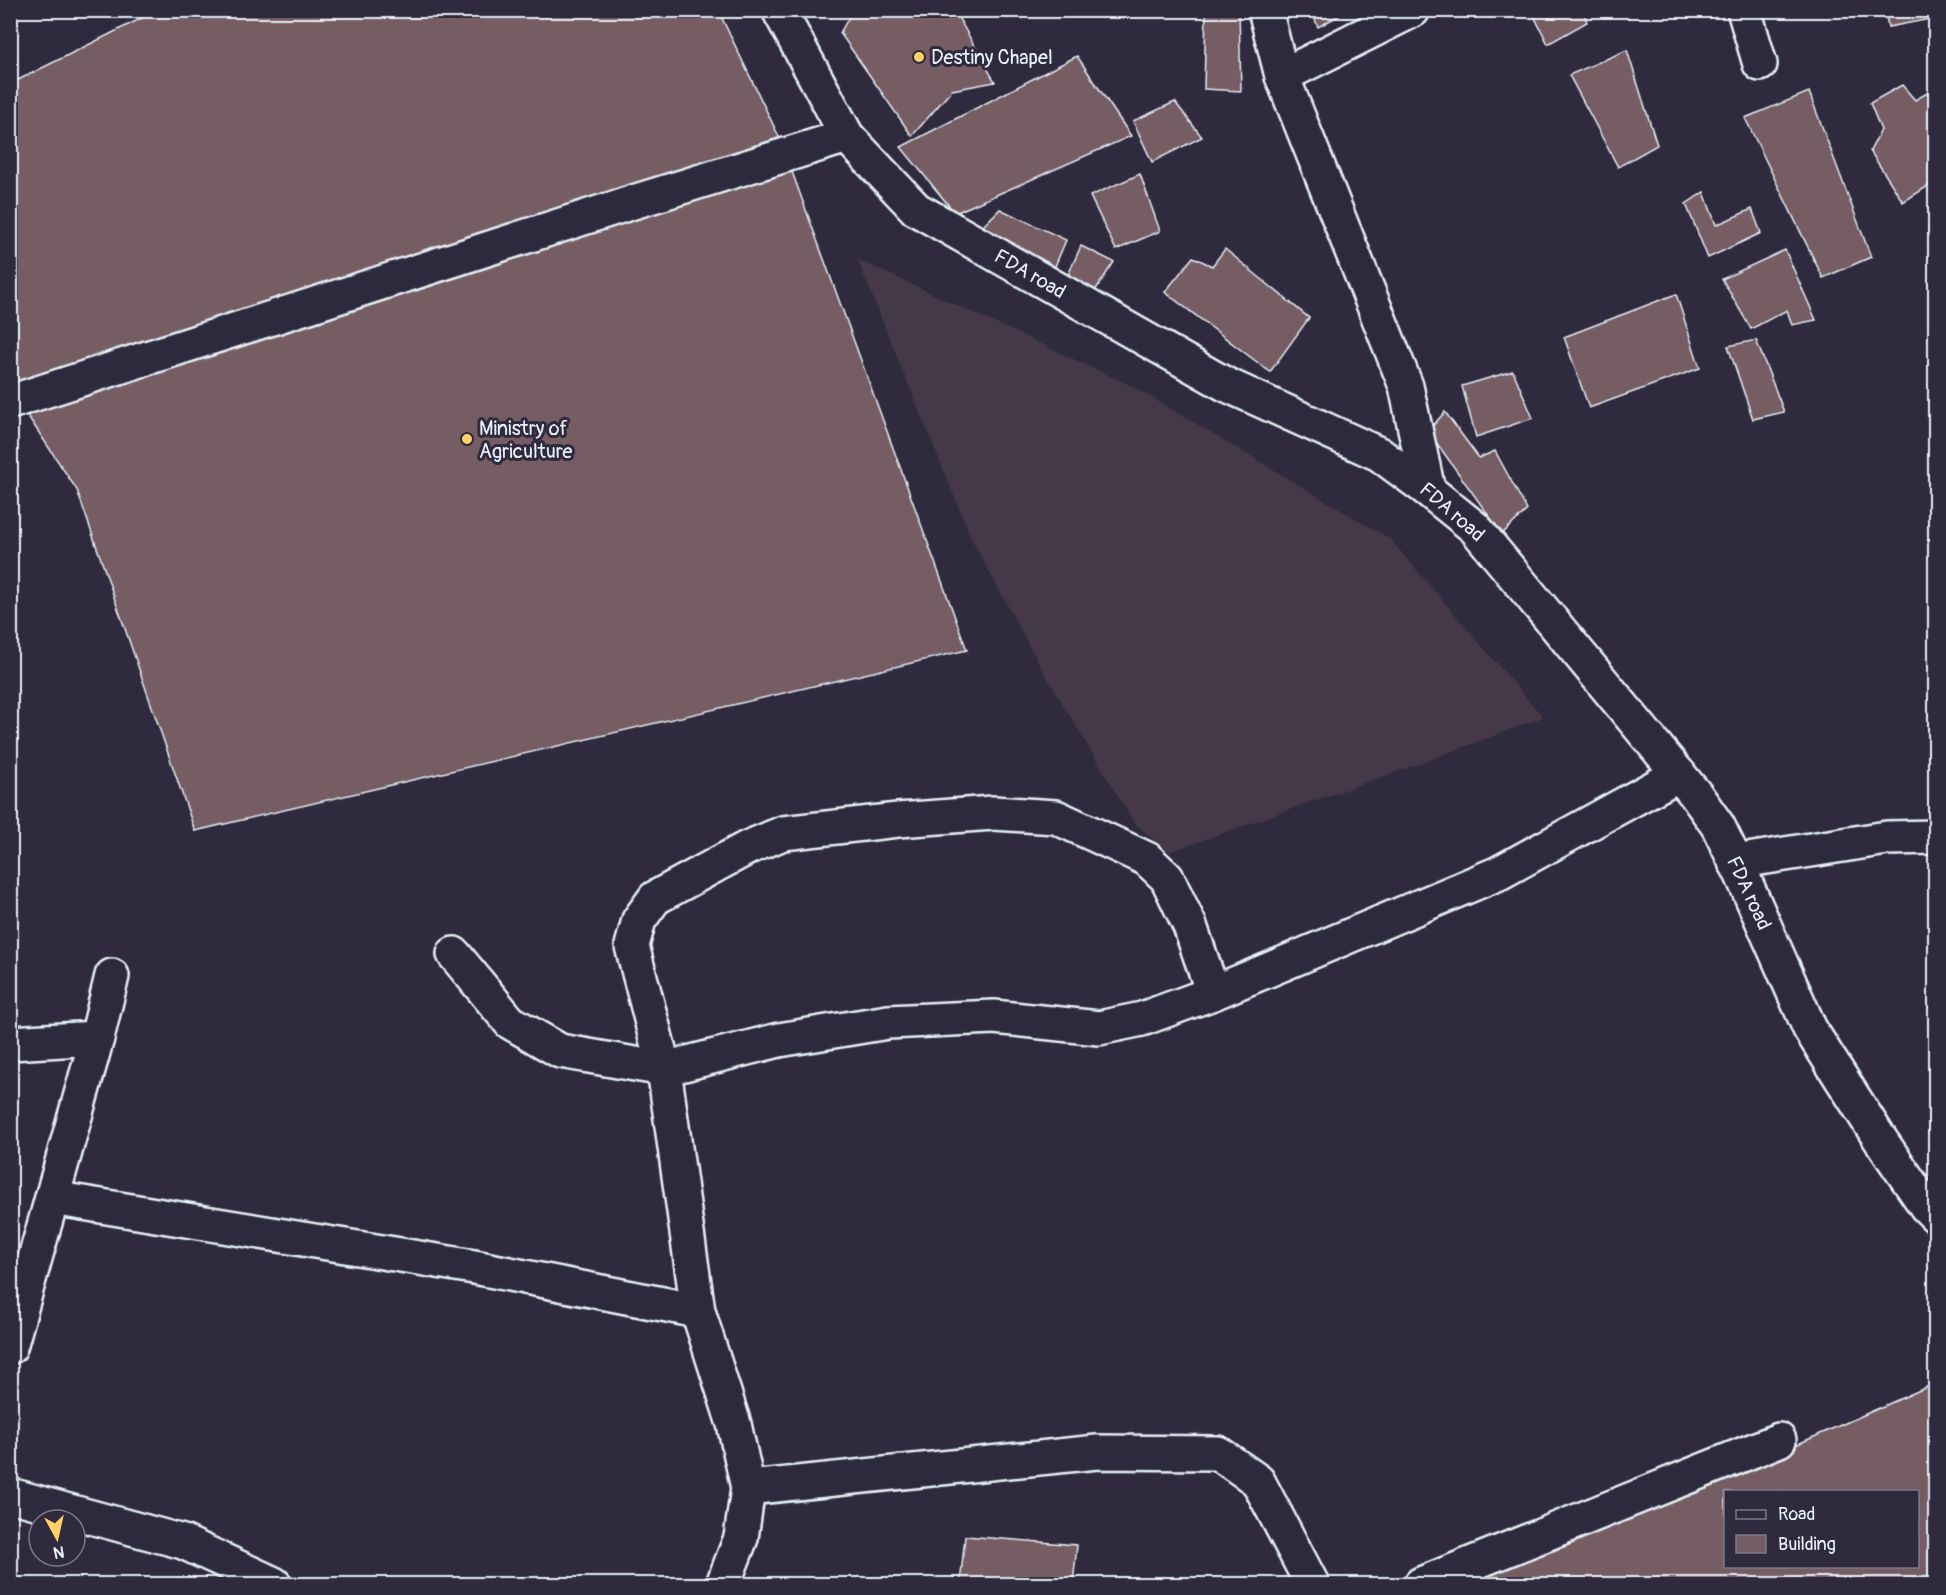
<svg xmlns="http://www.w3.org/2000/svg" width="1946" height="1595" viewBox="0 0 1946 1595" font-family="Pangolin,sans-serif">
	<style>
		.built { fill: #443949 }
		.building { fill: #745d64; stroke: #e8f1f8; stroke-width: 1.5; fill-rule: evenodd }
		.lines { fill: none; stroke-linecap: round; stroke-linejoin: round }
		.minor-casing { stroke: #e8f1f8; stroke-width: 38 }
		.minor { stroke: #2f2a3d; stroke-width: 33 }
		.poi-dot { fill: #ffd166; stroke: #2f2a3d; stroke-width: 2 }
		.labels { text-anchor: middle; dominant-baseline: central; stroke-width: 6; stroke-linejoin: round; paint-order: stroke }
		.poi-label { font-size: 20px; fill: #e8f1f8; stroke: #2f2a3d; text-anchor: start }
		.street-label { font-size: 20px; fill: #e8f1f8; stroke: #2f2a3d }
	</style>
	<rect width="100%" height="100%" fill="#2f2a3d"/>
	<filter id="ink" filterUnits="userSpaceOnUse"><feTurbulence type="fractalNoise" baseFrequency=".0167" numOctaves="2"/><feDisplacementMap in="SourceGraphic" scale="12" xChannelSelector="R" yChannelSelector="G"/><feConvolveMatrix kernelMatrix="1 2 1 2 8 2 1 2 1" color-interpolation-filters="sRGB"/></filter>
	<g filter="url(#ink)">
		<polygon class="built" points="857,259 1134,387 1390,539 1543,717 1430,760 1169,852 1134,823 1039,664 972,540"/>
		<g class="building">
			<polygon points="158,10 718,10 780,139 967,650 195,831 77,490 10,389 10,84"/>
			<polygon points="853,10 954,10 995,82 952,90 912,136 840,33"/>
			<polygon points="1206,10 1239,10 1241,91 1204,89"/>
			<polygon points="1311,10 1349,10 1318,27"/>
			<polygon points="1531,10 1583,10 1587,22 1548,44"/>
			<polygon points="1885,10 1936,10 1936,18 1888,27"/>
			<polygon points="1627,50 1657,145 1618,167 1569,75"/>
			<polygon points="1077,56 1131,136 955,213 901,147"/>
			<polygon points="1902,85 1915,100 1936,88 1936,181 1903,202 1870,151 1881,130 1870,103"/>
			<polygon points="1809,92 1871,257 1823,278 1745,118"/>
			<polygon points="1175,102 1202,137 1152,162 1133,121"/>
			<polygon points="1140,174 1160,231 1116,250 1090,196"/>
			<polygon points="1704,192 1716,225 1752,209 1761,233 1708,258 1686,204"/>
			<polygon points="1000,209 1066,240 1053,271 981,228"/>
			<polygon points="1081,246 1114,262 1093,294 1068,275"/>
			<polygon points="1225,249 1309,318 1270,372 1165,292 1193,257 1212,266"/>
			<polygon points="1785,250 1816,320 1792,325 1787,310 1751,329 1722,279"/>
			<polygon points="1676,294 1700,368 1589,408 1564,337"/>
			<polygon points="1756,340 1784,412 1753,419 1728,346"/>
			<polygon points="1513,371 1533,418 1476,437 1462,386"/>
			<polygon points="1445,412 1479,458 1495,451 1527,510 1502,534 1428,431"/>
			<path d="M 1936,1383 L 1936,1584 L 1464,1584 L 1569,1545 ZM 1726,1492 L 1918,1492 L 1918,1566 L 1726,1566 Z"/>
			<polygon points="965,1536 1077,1545 1073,1584 960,1584"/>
		</g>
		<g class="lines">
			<g class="minor-casing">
				<g id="minor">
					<polyline points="779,10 847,136 916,209 1225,384 1379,454 1428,490 1475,528 1696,795 1718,826 1742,875 1810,1029 1878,1136 1926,1206 1936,1216"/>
					<polyline points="1265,10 1282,76"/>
					<polyline points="1413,10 1282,76 1406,386 1428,490"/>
					<polyline points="1744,10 1760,64"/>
					<polyline points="10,402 630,203 847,136"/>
					<polyline points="1735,862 1887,838 1936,837"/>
					<polyline points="454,954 510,1022 560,1051 664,1069 779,1040 888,1022 994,1017 1099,1028 1142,1019 1213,993 1499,873 1679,774"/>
					<polyline points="10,1043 97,1038"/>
					<polyline points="52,1198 474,1267 698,1311"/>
					<polyline points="10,1347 97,1038 112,976"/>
					<polyline points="748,1488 1097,1452 1218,1453 1258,1481 1312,1584"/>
					<polyline points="10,1495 183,1542 274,1584"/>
					<polyline points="723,1584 741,1538 748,1488 734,1424 698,1311 664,1069 632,946 639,920 655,898 747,848 783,833 898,820 993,813 1056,817 1147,859 1167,878 1190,926 1213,993"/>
					<polyline points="1421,1584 1779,1440"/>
				</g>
			</g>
			<use href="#minor" class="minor"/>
		</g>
	</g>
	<g class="poi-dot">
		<circle cx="919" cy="57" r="6"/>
		<circle cx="467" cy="439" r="6"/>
	</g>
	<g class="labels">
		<g class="poi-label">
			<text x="931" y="57">Destiny Chapel</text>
			<text x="479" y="428">Ministry of<tspan x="479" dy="23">Agriculture</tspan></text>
		</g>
		<g class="street-label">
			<text transform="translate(1030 274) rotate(30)">FDA road</text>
			<text transform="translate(1452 512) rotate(41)">FDA road</text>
			<text transform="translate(1749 893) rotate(65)">FDA road</text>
		</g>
	</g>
	<rect width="1946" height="1595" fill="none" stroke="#2f2a3d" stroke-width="36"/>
	<rect x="18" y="18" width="1910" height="1559" fill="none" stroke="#e8f1f8" stroke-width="2" filter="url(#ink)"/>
	<rect x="1724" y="1490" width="195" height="78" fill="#2f2a3d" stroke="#797a88" stroke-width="1.5"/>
	<rect x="1736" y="1510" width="30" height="9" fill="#2f2a3d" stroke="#797a88" stroke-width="1.5"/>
	<text x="1778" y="1520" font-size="18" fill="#e8f1f8">Road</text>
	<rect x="1736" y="1535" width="30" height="18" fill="#745d64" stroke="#797a88" stroke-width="1.5"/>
	<text x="1778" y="1550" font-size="18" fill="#e8f1f8">Building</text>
	<g transform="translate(57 1538) rotate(172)"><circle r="28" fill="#2f2a3d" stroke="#797a88" stroke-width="1.5"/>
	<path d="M0-4.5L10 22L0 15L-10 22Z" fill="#ffd166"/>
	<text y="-9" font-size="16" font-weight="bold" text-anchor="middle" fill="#e8f1f8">N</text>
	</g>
</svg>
